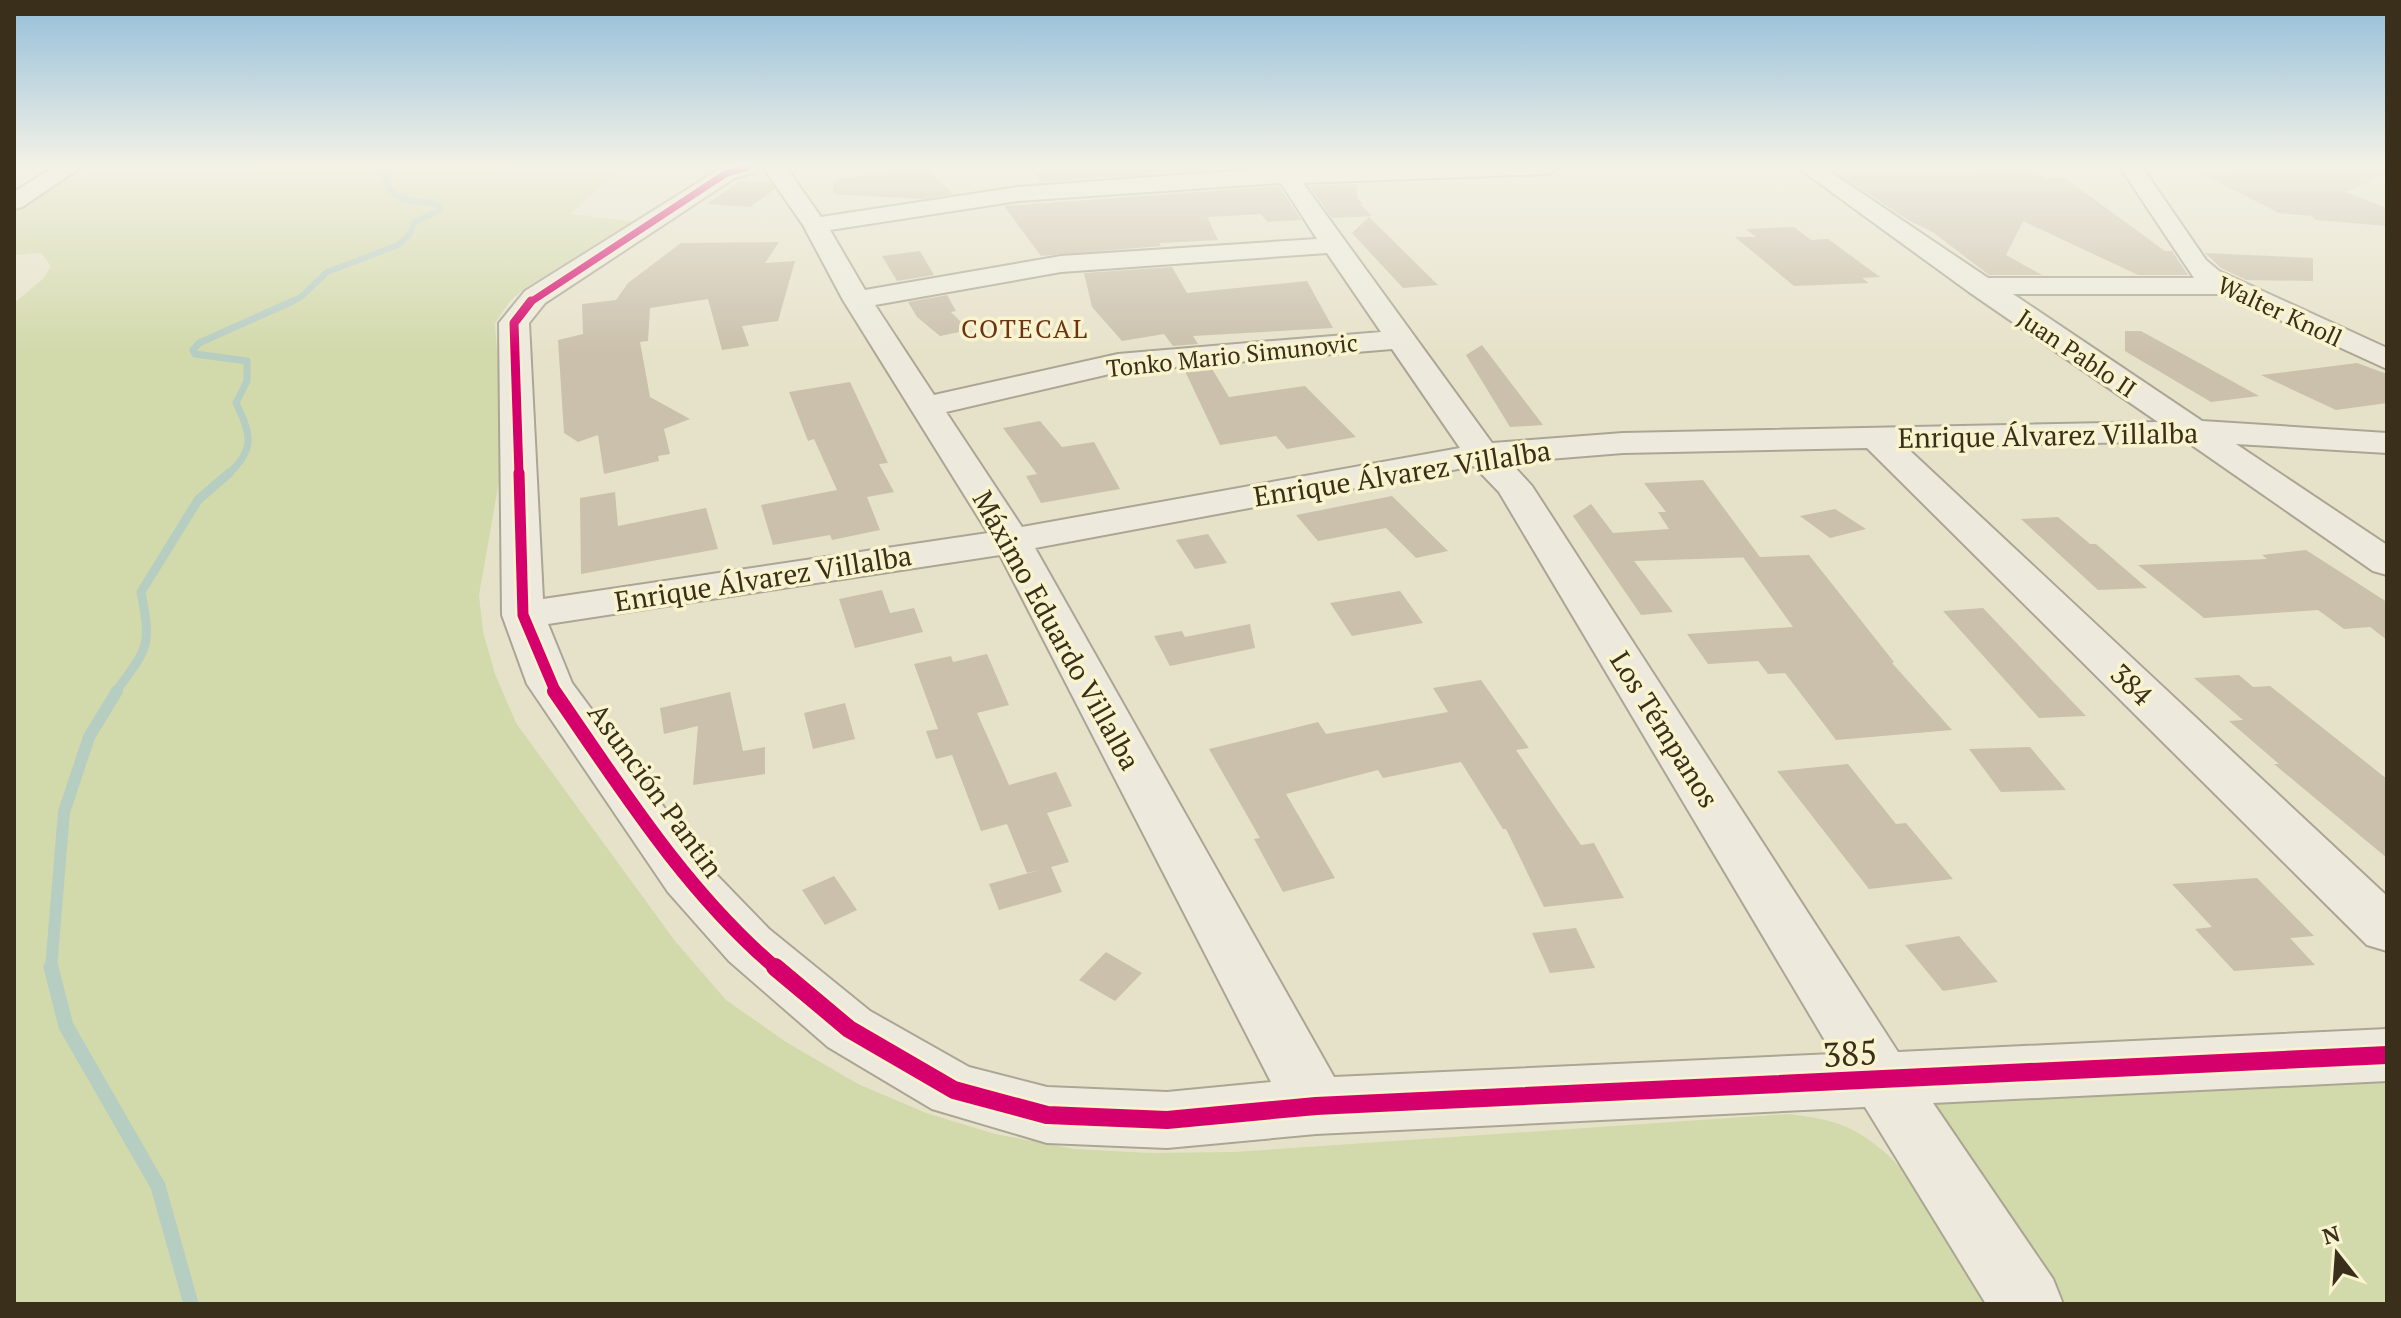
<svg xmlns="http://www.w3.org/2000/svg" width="2401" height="1318" viewBox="0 0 2401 1318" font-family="'PT Serif',serif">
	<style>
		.green { fill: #d2d9ab }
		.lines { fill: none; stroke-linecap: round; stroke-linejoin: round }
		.stream-far4 { stroke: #b6cdc2; stroke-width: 6 }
		.stream-far3 { stroke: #b6cdc2; stroke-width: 7 }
		.stream-far2 { stroke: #b6cdc2; stroke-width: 9 }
		.stream-far1 { stroke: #b6cdc2; stroke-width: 12 }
		.stream { stroke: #b6cdc2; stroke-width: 15 }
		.building { fill: #cac0ab }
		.minor-casing { stroke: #aba694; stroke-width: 4 }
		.minor { fill: #edeadd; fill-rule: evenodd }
		.cycleway-far4-casing { stroke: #f9f3ce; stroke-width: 10 }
		.cycleway-far3-casing { stroke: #f9f3ce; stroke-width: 13 }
		.cycleway-far2-casing { stroke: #f9f3ce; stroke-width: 16 }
		.cycleway-far1-casing { stroke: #f9f3ce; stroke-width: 19 }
		.cycleway-casing { stroke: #f9f3ce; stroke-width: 23 }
		.cycleway-far4 { stroke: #d6006c; stroke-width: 7 }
		.cycleway-far3 { stroke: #d6006c; stroke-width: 9 }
		.cycleway-far2 { stroke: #d6006c; stroke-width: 11 }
		.cycleway-far1 { stroke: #d6006c; stroke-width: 14 }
		.cycleway { stroke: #d6006c; stroke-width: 18 }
		.labels { text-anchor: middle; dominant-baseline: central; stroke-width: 7; stroke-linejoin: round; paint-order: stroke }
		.far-street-label { font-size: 24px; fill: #3a2f1b; stroke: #f9f3ce }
		.far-quarter-label { font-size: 26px; letter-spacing: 2px; fill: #6c3416; stroke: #f9f3ce }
		.street-label { font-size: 28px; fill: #3a2f1b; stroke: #f9f3ce }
		.near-street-label { font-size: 34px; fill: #3a2f1b; stroke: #f9f3ce }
	</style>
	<rect width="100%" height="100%" fill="#e6e2ca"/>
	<g class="green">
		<path d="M 80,167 L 632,167 L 594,192 L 571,214 L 634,222 L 525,288 L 510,301 L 495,323 L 504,453 L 479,595 L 483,632 L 495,674 L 516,723 L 675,941 L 726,1000 L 786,1042 L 858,1084 L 926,1113 L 995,1134 L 1075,1149 L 1149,1153 L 1234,1152 L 1789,1114 C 1811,1117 1835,1120 1855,1131 C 1919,1167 1953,1244 1992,1304 L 14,1304 L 14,303 L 43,279 L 51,266 L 41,253 L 14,255 L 14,210 L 49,185 Z"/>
		<polygon points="2387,1075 2387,1304 2057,1304 1930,1109 1936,1101"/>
	</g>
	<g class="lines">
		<path class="stream-far4" d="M 289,303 L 301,297 L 327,272 L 398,245 L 409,235 L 415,222 L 438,211 L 439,206 L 434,204 C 401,199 391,202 381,167"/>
		<path class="stream-far3" d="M 227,475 C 256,450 251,434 236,403 L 247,381 L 247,361 L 195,354 L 193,350 L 199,343 L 293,301"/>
		<path class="stream-far2" d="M 115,693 C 148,647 152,648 141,592 L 198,500 L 229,473"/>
		<polyline class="stream-far1" points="51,969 64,812 89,737 117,691"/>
		<polyline class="stream" points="51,967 66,1026 158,1186 191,1304"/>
	</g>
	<g class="building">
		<polygon points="1060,167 1241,167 1040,182 1035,173 1062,171"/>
		<polygon points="2270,167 2387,167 2387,174 2345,192 2387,208 2387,226 2315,220 2312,216 2279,213 2204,175 2270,171"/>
		<polygon points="926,168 953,194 922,199 833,194 833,180"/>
		<polygon points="2036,173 2047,179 2065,178 2165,251 2172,251 2188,275 2138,275 2023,221 2006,255 2042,275 1989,275 1934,233 1908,220 1838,174"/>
		<polygon points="740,181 770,182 775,189 750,207 707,204"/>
		<polygon points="1357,184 1357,198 1363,204 1360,204 1372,216 1332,218 1309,186"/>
		<polygon points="1279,186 1301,220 1267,222 1261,214 1207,217 1218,240 1159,243 1161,246 1041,256 1004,206"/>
		<polygon points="1369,217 1438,285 1403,288 1352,233"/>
		<polygon points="1794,227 1811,240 1828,239 1880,277 1862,278 1869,283 1794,286 1735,237 1756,237 1746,229"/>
		<polygon points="779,242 765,263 795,261 778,321 742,326 749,346 722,350 708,299 650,308 648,341 640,342 650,397 690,419 664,429 670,454 658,456 659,461 604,474 598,435 578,442 564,433 558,340 583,334 582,304 616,300 628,283 681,243"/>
		<polygon points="920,251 934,275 897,281 882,256"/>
		<polygon points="2205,253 2313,258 2313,281 2246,280 2221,268"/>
		<polygon points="1172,267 1187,293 1307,281 1333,328 1193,336 1198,344 1173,346 1164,334 1122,341 1092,307 1084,273"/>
		<polygon points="947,295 956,311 951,312 969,330 940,336 917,317 908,302"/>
		<polygon points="2125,331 2141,331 2259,396 2211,402 2125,351"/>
		<polygon points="1482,345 1543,425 1510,427 1466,355"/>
		<polygon points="2357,363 2387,374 2387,403 2336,410 2261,375"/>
		<polygon points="1211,367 1229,397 1305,386 1356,437 1287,449 1276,436 1220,445 1184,369"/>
		<polygon points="850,382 888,463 879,464 894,492 867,497 880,530 832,540 830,535 773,545 761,505 837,490 814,439 808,441 789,392"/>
		<polygon points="1040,421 1062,447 1094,442 1120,489 1041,503 1026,476 1037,474 1003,428"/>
		<polygon points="1703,480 1760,557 1809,555 1894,662 1892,663 1952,730 1836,740 1785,673 1768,674 1758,661 1708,664 1687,634 1793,627 1743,557 1758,557 1634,561 1673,612 1641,615 1573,516 1591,504 1613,533 1669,529 1658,512 1666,512 1644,483"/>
		<polygon points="615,492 618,526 706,508 718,549 581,574 580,498"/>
		<polygon points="1392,496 1448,551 1416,558 1386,528 1318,541 1296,515"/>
		<polygon points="1835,509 1866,529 1830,538 1800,516"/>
		<polygon points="2058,517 2090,544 2096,544 2147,588 2098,590 2021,519"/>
		<polygon points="1208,534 1227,563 1195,569 1176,540"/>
		<polygon points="2306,550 2387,602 2387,640 2370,627 2344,629 2318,610 2204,618 2138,565 2267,559 2262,555"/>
		<polygon points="882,590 890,613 914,608 923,632 855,648 839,599"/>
		<polygon points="1400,591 1423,623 1352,636 1330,603"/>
		<polygon points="1983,608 2086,716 2039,718 1943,611"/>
		<polygon points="1250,624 1255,648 1170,666 1154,636 1182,631 1185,637"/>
		<polygon points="987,654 1009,705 977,713 1009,785 1056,772 1072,806 1047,813 1069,862 1051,867 1062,892 999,910 989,884 1040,870 1027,873 1007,824 981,831 952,755 936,759 926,731 938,729 914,664 951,656 953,662"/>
		<polygon points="2239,675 2253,687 2270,686 2387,779 2387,858 2274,764 2279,764 2229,721 2243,720 2194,678"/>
		<polygon points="1481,680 1529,748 1516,750 1581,845 1594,843 1624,898 1544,907 1506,829 1503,829 1461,762 1383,778 1378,770 1286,794 1335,878 1283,892 1254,839 1260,838 1209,749 1318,722 1326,734 1448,712 1433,688"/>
		<polygon points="730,692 743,751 765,747 765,774 693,785 698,726 664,734 660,708"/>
		<polygon points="845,703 855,739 813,749 804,713"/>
		<polygon points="2030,747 2066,790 2001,792 1969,749"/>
		<polygon points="1848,764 1896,824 1906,823 1953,879 1869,889 1777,771"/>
		<polygon points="834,876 857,910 825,925 802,890"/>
		<polygon points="2257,878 2314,936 2290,938 2315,965 2234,971 2195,929 2212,927 2172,884"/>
		<polygon points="1576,928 1595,968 1550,973 1532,933"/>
		<polygon points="1959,936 1998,982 1943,991 1905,945"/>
		<polygon points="1106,952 1142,973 1115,1001 1079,980"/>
	</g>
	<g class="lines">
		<g class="minor-casing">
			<g id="minor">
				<polygon points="54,167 81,167 22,207 14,209 14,192"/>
				<path d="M 723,167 L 759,167 L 756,172 L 733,179 L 545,303 L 529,323 L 543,599 L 988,533 L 843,300 L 803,225 L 763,167 L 786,167 L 821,217 L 1018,187 L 1286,167 L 1560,167 L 1549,174 L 1303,183 L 1492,443 L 1623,433 L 2158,422 L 1969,292 L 1797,167 L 1823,167 L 1988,278 L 2194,278 L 2120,167 L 2142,167 L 2206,260 L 2219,271 L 2387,348 L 2387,369 L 2223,294 L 2013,294 L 2202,421 L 2387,433 L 2387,453 L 2236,444 L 2387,545 L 2387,575 L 2373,571 L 2186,441 L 1906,447 L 2387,896 L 2387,951 L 2367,945 L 1867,448 L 1623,453 L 1510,462 L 1532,486 L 1898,1052 L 2387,1029 L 2387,1081 L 1933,1103 L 2053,1279 L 2063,1304 L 1986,1304 L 1865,1107 L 1316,1134 L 1167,1148 L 1047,1143 L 932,1109 L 828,1047 L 729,961 L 668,892 L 527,684 L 502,615 L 499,323 L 525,291 ZM 1281,183 L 1317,239 L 1061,256 L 865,290 L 830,230 L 1018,201 ZM 1327,253 L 1381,332 L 1118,354 L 934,395 L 875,305 L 1061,272 ZM 1392,349 L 1460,448 L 1022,527 L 946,412 L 1118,372 ZM 1474,466 L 1499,492 L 1833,1054 L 1334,1077 L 1035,548 ZM 1000,555 L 1271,1082 L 1167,1092 L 1047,1087 L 969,1067 L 870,1011 L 769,929 L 706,864 L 572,683 L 548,624 Z"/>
			</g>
		</g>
		<use href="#minor" class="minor"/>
		<g class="cycleway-far4-casing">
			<polyline id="cycleway-far4" points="529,303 725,174 748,167"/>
		</g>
		<g class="cycleway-far3-casing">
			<polyline id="cycleway-far3" points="519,475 514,323 531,301"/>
		</g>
		<g class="cycleway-far2-casing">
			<polyline id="cycleway-far2" points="519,473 523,615 556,693"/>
		</g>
		<g class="cycleway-far1-casing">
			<path id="cycleway-far1" d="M 554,691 C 621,788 686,892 777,969"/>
		</g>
		<g class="cycleway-casing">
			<polyline id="cycleway" points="775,967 849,1029 954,1090 1047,1115 1167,1120 1316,1106 2387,1055"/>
		</g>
		<use href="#cycleway-far4" class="cycleway-far4"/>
		<use href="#cycleway-far3" class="cycleway-far3"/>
		<use href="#cycleway-far2" class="cycleway-far2"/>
		<use href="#cycleway-far1" class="cycleway-far1"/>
		<use href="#cycleway" class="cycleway"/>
	</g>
	<linearGradient id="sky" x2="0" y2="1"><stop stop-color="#94bed9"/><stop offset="0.47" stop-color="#f4f2e7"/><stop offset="1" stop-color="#f4f2e7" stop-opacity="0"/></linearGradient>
	<rect width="2401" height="352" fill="url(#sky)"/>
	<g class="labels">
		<g class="far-street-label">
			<text transform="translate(2280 311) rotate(25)">Walter Knoll</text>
			<text transform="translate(2077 353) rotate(34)">Juan Pablo II</text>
			<text transform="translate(1232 355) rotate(-6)">Tonko Mario Simunovic</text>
		</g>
		<g class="far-quarter-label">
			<text x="1025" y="328">COTECAL</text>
		</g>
		<g class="street-label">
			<text transform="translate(2048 435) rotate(-1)">Enrique Álvarez Villalba</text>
			<text transform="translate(1402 473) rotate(-9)">Enrique Álvarez Villalba</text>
			<text transform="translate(763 578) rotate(-9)">Enrique Álvarez Villalba</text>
			<text transform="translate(1057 630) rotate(61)">Máximo Eduardo Villalba</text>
			<text transform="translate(2132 684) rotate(44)">384</text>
			<text transform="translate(1665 729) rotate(58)">Los Témpanos</text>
			<text transform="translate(656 790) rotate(54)">Asunción Pantin</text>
		</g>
		<g class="near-street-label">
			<text transform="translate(1850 1053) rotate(-3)">385</text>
		</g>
	</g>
	<rect width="2401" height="1318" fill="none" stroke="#3a2f1b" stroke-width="32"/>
	<g transform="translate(2337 1254) rotate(343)" stroke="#f9f3ce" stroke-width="6" paint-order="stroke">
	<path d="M0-6L14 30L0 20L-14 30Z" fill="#3a2f1b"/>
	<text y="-12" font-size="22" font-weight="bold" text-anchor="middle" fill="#3a2f1b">N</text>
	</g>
</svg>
